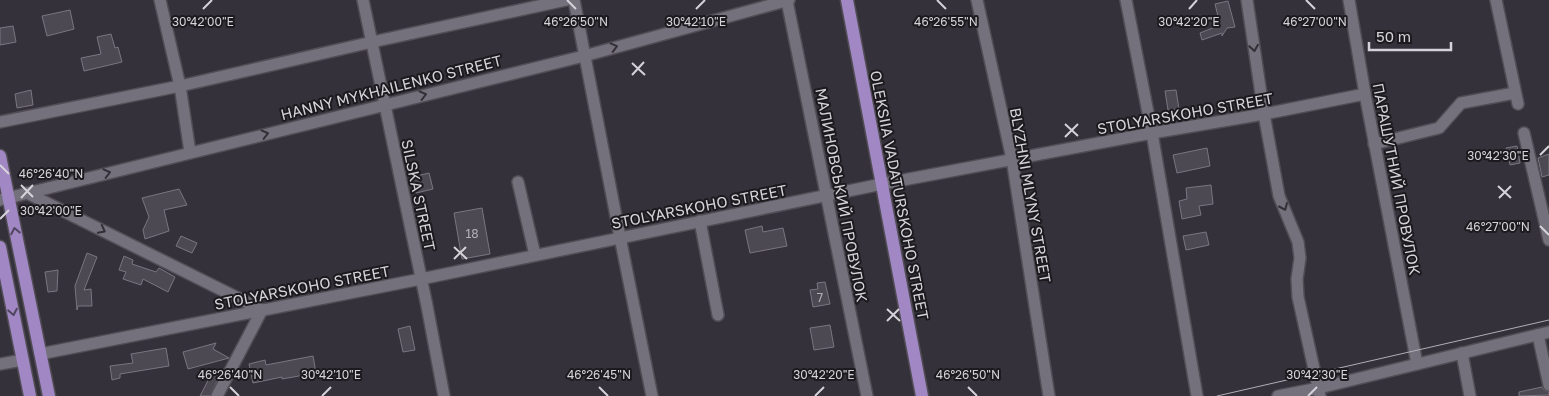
<svg xmlns="http://www.w3.org/2000/svg" width="1549" height="396" viewBox="0 0 1549 396" font-family="'Golos Text',sans-serif">
	<style>
		.building { fill: #4d4953; stroke: #7a7681 }
		.lines { fill: none; stroke-linecap: round; stroke-linejoin: round }
		.minor-casing { stroke: #514d55; stroke-width: 14 }
		.major-casing { stroke: #514d55; stroke-width: 15 }
		.minor { stroke: #75717c; stroke-width: 11 }
		.major { stroke: #a187c4; stroke-width: 12 }
		.tram { stroke: #b0aeb5; stroke-width: 1 }
		.oneway { stroke: #323036 }
		.oneway2 { stroke: #514660 }
		.ticks { fill: none; stroke: #d5d3d9; stroke-width: 2 }
		.labels { text-anchor: middle; dominant-baseline: central; stroke-width: 4; stroke-linejoin: round; paint-order: stroke }
		.number-label { font-size: 12px; fill: #b3b0b8 }
		.street-label { font-size: 15px; fill: #d5d3d9; stroke: #1c1a1e }
		.ticks-label { font-size: 12px; text-anchor: middle; fill: #d5d3d9; stroke: #1c1a1e; stroke-width: 4; stroke-linejoin: round; paint-order: stroke }
	</style>
	<rect width="100%" height="100%" fill="#35313a"/>
	<g class="building">
		<polygon points="1228,1 1235,27 1227,28 1222,36 1222,33 1202,40 1200,33 1220,25 1215,4"/>
		<polygon points="70,10 74,29 47,36 42,16"/>
		<polygon points="13,26 16,42 0,45 0,28"/>
		<polygon points="111,34 115,48 118,47 122,62 84,71 81,58 101,54 97,37"/>
		<polygon points="31,90 33,105 17,108 15,94"/>
		<polygon points="1176,90 1179,109 1168,110 1165,91"/>
		<polygon points="1517,146 1520,163 1510,165 1506,148"/>
		<polygon points="1207,148 1210,166 1177,173 1173,155"/>
		<polygon points="1549,154 1549,175 1542,177 1538,158"/>
		<polygon points="429,173 433,189 416,193 412,177"/>
		<polygon points="1211,185 1213,204 1199,206 1201,215 1182,219 1179,201 1187,199 1186,188"/>
		<polygon points="179,189 187,205 164,210 169,231 145,239 143,230 149,217 142,198"/>
		<polygon points="482,208 490,254 462,259 454,213"/>
		<polygon points="762,226 763,232 783,228 787,246 750,253 745,230"/>
		<polygon points="1206,232 1209,245 1186,250 1183,236"/>
		<polygon points="181,236 197,243 192,253 176,246"/>
		<polygon points="87,253 97,257 84,290 91,289 92,306 78,306 77,310 75,286"/>
		<polygon points="124,256 133,260 132,264 156,272 159,268 175,277 168,292 143,279 141,285 123,279 126,272 119,270"/>
		<polygon points="58,270 57,291 48,292 45,272"/>
		<polygon points="825,282 830,304 813,307 810,290 818,289 817,283"/>
		<polygon points="830,325 834,347 814,350 810,328"/>
		<polygon points="410,326 415,350 403,352 398,329"/>
		<polygon points="216,343 213,349 229,358 188,369 183,352"/>
		<polygon points="166,348 169,366 120,374 120,378 112,380 110,366 133,363 131,354"/>
		<polygon points="313,356 316,373 282,379 282,377 253,383 249,364 265,360 266,365"/>
		<polygon points="214,369 221,373 210,396 200,396"/>
		<polygon points="1542,387 1544,390 1549,392 1549,395 1519,396 1519,392"/>
	</g>
	<g class="lines">
		<g class="minor-casing">
			<g id="minor">
				<polyline points="160,0 180,86 190,152"/>
				<polyline points="363,0 427,306 444,396"/>
				<polyline points="574,0 620,237 652,396"/>
				<polyline points="977,0 1012,159 1049,396"/>
				<polyline points="1126,0 1152,133 1197,396"/>
				<polyline points="1247,0 1264,114 1279,196 1298,242 1300,258 1297,279 1298,297 1320,396"/>
				<polyline points="1349,0 1365,94 1417,364"/>
				<polyline points="1496,0 1518,104"/>
				<polyline points="787,1 867,396"/>
				<polyline points="0,122 180,86 372,42 566,0"/>
				<polyline points="1524,133 1549,240"/>
				<polyline points="1374,144 1439,128 1461,103 1515,93"/>
				<polyline points="518,182 535,255"/>
				<polyline points="27,193 262,310 217,396"/>
				<polyline points="0,200 584,56 789,0"/>
				<polyline points="700,221 718,315"/>
				<polyline points="1538,335 1549,385"/>
				<polyline points="1462,353 1470,396"/>
				<polyline points="40,354 421,279 882,184 1152,133 1264,114 1365,94"/>
				<polyline points="0,364 23,360"/>
				<polyline points="1278,396 1319,388 1549,332"/>
			</g>
		</g>
		<g class="major-casing">
			<g id="major">
				<polyline points="847,0 922,396"/>
				<polyline points="0,156 49,396"/>
				<polyline points="0,247 30,396"/>
			</g>
		</g>
		<use href="#minor" class="minor"/>
		<use href="#major" class="major"/>
		<polyline class="tram" points="1217,396 1549,320"/>
	</g>
	<defs><path id="oneway-chevron" d="M-2-3.5L2.5 0L-2 3.5" fill="none" stroke-width="1.6" stroke-linecap="round" stroke-linejoin="round" transform="scale(1.25)"/></defs>
	<g class="oneway">
		<use href="#oneway-chevron" transform="translate(614 47) rotate(-15)"/>
		<use href="#oneway-chevron" transform="translate(1254 48) rotate(81)"/>
		<use href="#oneway-chevron" transform="translate(423 95) rotate(-14)"/>
		<use href="#oneway-chevron" transform="translate(265 134) rotate(-14)"/>
		<use href="#oneway-chevron" transform="translate(107 173) rotate(-14)"/>
		<use href="#oneway-chevron" transform="translate(1284 207) rotate(66)"/>
		<use href="#oneway-chevron" transform="translate(102 230) rotate(27)"/>
	</g>
	<g class="oneway2">
		<use href="#oneway-chevron" transform="translate(15 231) rotate(-101)"/>
		<use href="#oneway-chevron" transform="translate(13 312) rotate(79)"/>
	</g>
	<path class="ticks" d="M 567,0 L 576,9M 937,0 L 946,9M 1306,0 L 1315,9M 203,9 L 212,0M 696,9 L 705,0M 1189,9 L 1197,0M 632,63 L 645,75M 632,75 L 644,62M 1065,124 L 1078,136M 1065,137 L 1078,124M 1540,155 L 1549,146M 0,165 L 9,174M 21,185 L 33,197M 1498,186 L 1511,198M 21,198 L 33,185M 1499,198 L 1511,186M 0,219 L 9,210M 1540,226 L 1549,235M 454,247 L 467,259M 454,259 L 466,247M 887,309 L 900,321M 887,321 L 899,309M 230,387 L 239,396M 599,387 L 608,396M 968,387 L 977,396M 322,396 L 331,387M 815,396 L 824,387M 1308,396 L 1317,387"/>
	<g class="labels">
		<g class="number-label">
			<text x="472" y="233">18</text>
			<text x="820" y="297">7</text>
		</g>
		<g class="street-label">
			<text transform="translate(391 87) rotate(-14)">HANNY MYKHAILENKO STREET</text>
			<text transform="translate(1185 113) rotate(-10)">STOLYARSKOHO STREET</text>
			<text transform="translate(1397 179) rotate(79)">ПАРАШУТНИЙ ПРОВУЛОК</text>
			<text transform="translate(419 195) rotate(78)">SILSKA STREET</text>
			<text transform="translate(842 195) rotate(79)">МАЛИНОВСЬКИЙ ПРОВУЛОК</text>
			<text transform="translate(900 195) rotate(79)">OLEKSIIA VADATURSKOHO STREET</text>
			<text transform="translate(1031 195) rotate(80)">BLYZHNI MLYNY STREET</text>
			<text transform="translate(699 206) rotate(-11)">STOLYARSKOHO STREET</text>
			<text transform="translate(302 287) rotate(-11)">STOLYARSKOHO STREET</text>
		</g>
	</g>
	<g class="ticks-label">
		<text x="576" y="26">46°26'50"N</text>
		<text x="946" y="26">46°26'55"N</text>
		<text x="1315" y="26">46°27'00"N</text>
		<text x="203" y="26">30°42'00"E</text>
		<text x="696" y="26">30°42'10"E</text>
		<text x="1189" y="26">30°42'20"E</text>
		<text x="1498" y="160">30°42'30"E</text>
		<text x="51" y="178">46°26'40"N</text>
		<text x="51" y="215">30°42'00"E</text>
		<text x="1498" y="231">46°27'00"N</text>
		<text x="331" y="379">30°42'10"E</text>
		<text x="824" y="379">30°42'20"E</text>
		<text x="1317" y="379">30°42'30"E</text>
		<text x="230" y="379">46°26'40"N</text>
		<text x="599" y="379">46°26'45"N</text>
		<text x="968" y="379">46°26'50"N</text>
	</g>
	<path d="M1369 42v8h82v-8" fill="none" stroke="#d5d3d9" stroke-width="2.5"/>
	<text x="1376" y="42" font-size="15" fill="#d5d3d9" stroke="#1c1a1e" stroke-width="4" paint-order="stroke">50 m</text>
</svg>
